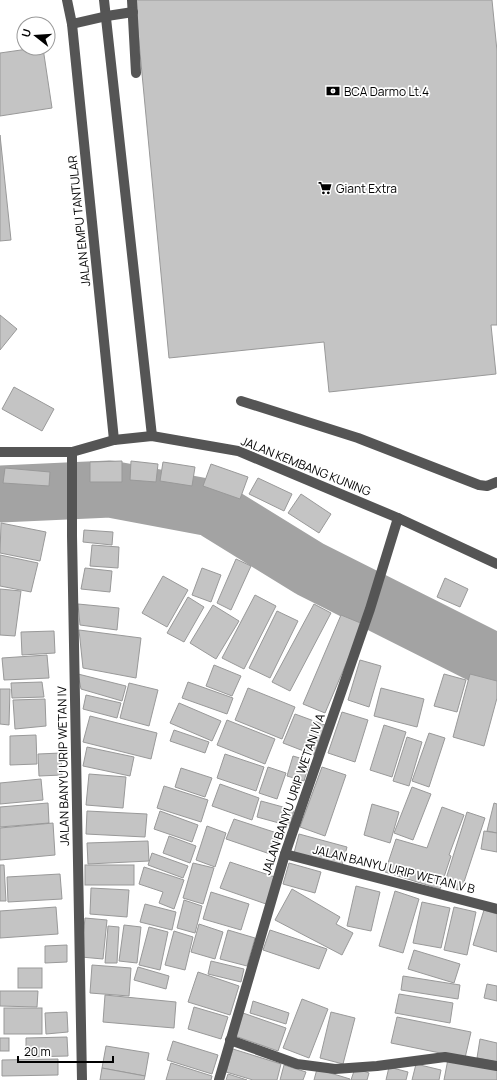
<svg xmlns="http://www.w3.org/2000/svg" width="497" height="1080" viewBox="0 0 497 1080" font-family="Manrope,sans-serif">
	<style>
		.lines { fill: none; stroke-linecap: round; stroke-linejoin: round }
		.river { stroke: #a3a3a3; stroke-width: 57 }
		.building { fill: #c4c4c4; stroke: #999 }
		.minor { stroke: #555; stroke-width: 10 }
		.labels { text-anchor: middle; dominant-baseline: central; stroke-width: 3.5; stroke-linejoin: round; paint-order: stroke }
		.poi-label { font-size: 12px; fill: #000; stroke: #fff; text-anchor: start }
		.street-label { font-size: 12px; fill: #000; stroke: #fff }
	</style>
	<rect width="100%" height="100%" fill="#fff"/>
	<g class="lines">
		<polyline class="river" points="0,494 110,489 211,508 310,569 497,663"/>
	</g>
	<g class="building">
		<polygon points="135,0 492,0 497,51 497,325 491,325 496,374 329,392 324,342 169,358"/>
		<polygon points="35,48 43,48 52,108 0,116 0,53"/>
		<polygon points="0,135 11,240 0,241"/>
		<polygon points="0,315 17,329 0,350"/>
		<polygon points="14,387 54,409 42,431 2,409"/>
		<polygon points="122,461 122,482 90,482 90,462"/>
		<polygon points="131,461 158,464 156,482 130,480"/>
		<polygon points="163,462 195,467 192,486 160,481"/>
		<polygon points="211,464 248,477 240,499 203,486"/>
		<polygon points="5,468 50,472 49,486 3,483"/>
		<polygon points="258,478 292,494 284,511 249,494"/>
		<polygon points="301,494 331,514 319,533 288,513"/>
		<polygon points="1,523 46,532 40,561 0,553"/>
		<polygon points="84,530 113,532 112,545 83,542"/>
		<polygon points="92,545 119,547 118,568 90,566"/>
		<polygon points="0,555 38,563 31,592 0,586"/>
		<polygon points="236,559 251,566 231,610 217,603"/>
		<polygon points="85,568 112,571 110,592 81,589"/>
		<polygon points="202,568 221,575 211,602 192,595"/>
		<polygon points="163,576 188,590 167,627 142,613"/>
		<polygon points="445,578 468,589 460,607 437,597"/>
		<polygon points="0,589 21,591 15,636 0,635"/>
		<polygon points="255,595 276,606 244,669 222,658"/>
		<polygon points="188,597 204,607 184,642 167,633"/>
		<polygon points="78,604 119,608 117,630 80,625"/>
		<polygon points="314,604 331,613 290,691 272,682"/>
		<polygon points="213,605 239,621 216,659 190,643"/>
		<polygon points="277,611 298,621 270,678 249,668"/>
		<polygon points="341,615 363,624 325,713 303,704"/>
		<polygon points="79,630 141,638 136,678 83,668"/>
		<polygon points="54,631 55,653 22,655 21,632"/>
		<polygon points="47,655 49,678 4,680 2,658"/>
		<polygon points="360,660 381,666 369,707 348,700"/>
		<polygon points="214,665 241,676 232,696 206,686"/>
		<polygon points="78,674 126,686 122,701 81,689"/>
		<polygon points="444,674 466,680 457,712 434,706"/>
		<polygon points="470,674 497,681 497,698 484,746 453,737"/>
		<polygon points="42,682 44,697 12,698 11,683"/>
		<polygon points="188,682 233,698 227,714 182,698"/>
		<polygon points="129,683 158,690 149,726 120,718"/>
		<polygon points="248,688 295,707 282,739 235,720"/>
		<polygon points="381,688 424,699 417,727 374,716"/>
		<polygon points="0,689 10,689 9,725 0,724"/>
		<polygon points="86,695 121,703 117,718 83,709"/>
		<polygon points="45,699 46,726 15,729 13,700"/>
		<polygon points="179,703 221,721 212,741 170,723"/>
		<polygon points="342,712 368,720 355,762 328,753"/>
		<polygon points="295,714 325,725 314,755 283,743"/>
		<polygon points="90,716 157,733 151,759 83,742"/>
		<polygon points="227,720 275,739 265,764 217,745"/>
		<polygon points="384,725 406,732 392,777 370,770"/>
		<polygon points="174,730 209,742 205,753 170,741"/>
		<polygon points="429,733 445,738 429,787 412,781"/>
		<polygon points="36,735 37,764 10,765 10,736"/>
		<polygon points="407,737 422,742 409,786 393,781"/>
		<polygon points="87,747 134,757 130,776 83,766"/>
		<polygon points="61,753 62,775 39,776 38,754"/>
		<polygon points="225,754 264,767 256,791 217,778"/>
		<polygon points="293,756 310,761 304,781 287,776"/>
		<polygon points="268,767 286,773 277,799 259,793"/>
		<polygon points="322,767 346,775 325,836 300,827"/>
		<polygon points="181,768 212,778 205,797 175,787"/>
		<polygon points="89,774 126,777 123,808 86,805"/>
		<polygon points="41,779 43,800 0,804 0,783"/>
		<polygon points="220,784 259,798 252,820 212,806"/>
		<polygon points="164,786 208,800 201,822 157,808"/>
		<polygon points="412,787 431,794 413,840 394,833"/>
		<polygon points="261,801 294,810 290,826 257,817"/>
		<polygon points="48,803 49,823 0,827 0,807"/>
		<polygon points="494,803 497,804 497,833 487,831"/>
		<polygon points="372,804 399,812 390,843 364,835"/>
		<polygon points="442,807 464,815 449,855 451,856 440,889 385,872 396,839 427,848"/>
		<polygon points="87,811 147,814 145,837 86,834"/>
		<polygon points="160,811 198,825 192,842 154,829"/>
		<polygon points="467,812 485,818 461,891 444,885"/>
		<polygon points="234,819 280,834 273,855 226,839"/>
		<polygon points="53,823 55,855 0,860 0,828"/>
		<polygon points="207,826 226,833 215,867 196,860"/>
		<polygon points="484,831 497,833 497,852 481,849"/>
		<polygon points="299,834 347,847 342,866 294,853"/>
		<polygon points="169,836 196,846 190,863 163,853"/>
		<polygon points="148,841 149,861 88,864 87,843"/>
		<polygon points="152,853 188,866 183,878 148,865"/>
		<polygon points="230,862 275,877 266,904 220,888"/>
		<polygon points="193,863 214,868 203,904 183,898"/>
		<polygon points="289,863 321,872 315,893 283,884"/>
		<polygon points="0,865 4,865 6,901 0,901"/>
		<rect x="85" y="865" width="49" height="20"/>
		<polygon points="144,867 184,880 174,909 159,903 163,892 139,884"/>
		<polygon points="60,874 62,899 8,902 7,877"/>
		<polygon points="356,886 380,892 371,931 347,926"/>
		<polygon points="91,888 129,890 127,917 90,914"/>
		<polygon points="292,889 340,917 336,924 353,933 342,955 275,920"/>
		<polygon points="395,891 419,899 403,953 379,946"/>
		<polygon points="211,892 249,904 241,930 203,919"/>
		<polygon points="184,900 202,906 195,933 177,928"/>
		<polygon points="422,902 450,908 441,948 413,943"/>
		<polygon points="145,904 176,912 172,930 140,922"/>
		<polygon points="56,907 58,934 0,938 0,911"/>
		<polygon points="454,907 476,912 467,955 444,950"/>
		<polygon points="484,910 497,914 497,952 473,945"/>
		<polygon points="85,918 107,920 103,959 81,957"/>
		<polygon points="199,924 223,932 215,959 191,952"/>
		<polygon points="124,925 141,927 137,963 119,961"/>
		<polygon points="108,926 119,927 117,963 105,963"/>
		<polygon points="149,927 168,932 160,970 139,965"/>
		<polygon points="228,930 255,938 247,966 220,959"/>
		<polygon points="270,930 327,949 319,969 263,950"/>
		<polygon points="174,931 193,937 185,970 165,965"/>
		<polygon points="67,945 67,962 45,963 45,946"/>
		<polygon points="414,950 460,964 454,983 408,969"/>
		<polygon points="211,961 244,969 241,982 208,974"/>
		<polygon points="92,965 131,968 129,996 90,993"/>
		<polygon points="138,967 169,976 166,989 134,980"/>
		<rect x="18" y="968" width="24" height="20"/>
		<polygon points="198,972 239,986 230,1015 188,1002"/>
		<polygon points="403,976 460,985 458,999 401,990"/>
		<polygon points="487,984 497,986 497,1001 484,998"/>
		<polygon points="0,991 38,991 37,1007 0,1006"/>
		<polygon points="399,994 453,1003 450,1023 395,1013"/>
		<polygon points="105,995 176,1002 174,1028 103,1022"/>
		<polygon points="302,999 328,1009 309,1058 283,1048"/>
		<polygon points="253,1001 289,1013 286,1024 250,1013"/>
		<polygon points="194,1007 228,1017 221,1039 188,1029"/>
		<rect x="4" y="1008" width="38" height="26"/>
		<polygon points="67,1012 68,1032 46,1034 45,1013"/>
		<polygon points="331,1012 355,1018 343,1064 320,1058"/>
		<polygon points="243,1013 286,1028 278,1051 235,1036"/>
		<polygon points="397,1017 471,1032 465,1058 391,1043"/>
		<polygon points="67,1037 68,1056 26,1057 26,1038"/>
		<rect x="0" y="1038" width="9" height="13"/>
		<polygon points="480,1039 497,1043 497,1062 477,1058"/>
		<polygon points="173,1041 218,1055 212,1074 167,1060"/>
		<polygon points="106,1046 149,1053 145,1076 102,1068"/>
		<polygon points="233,1049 281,1064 277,1080 253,1080 226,1072"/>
		<polygon points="58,1059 58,1075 2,1076 2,1060"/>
		<polygon points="448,1059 497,1069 497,1080 444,1080"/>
		<polygon points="171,1063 212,1076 211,1080 166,1080"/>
		<polygon points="416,1064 441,1070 439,1080 412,1080"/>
		<polygon points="284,1065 306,1072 303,1080 280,1080"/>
		<polygon points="389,1067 408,1072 406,1080 386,1080"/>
		<polygon points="102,1068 145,1076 144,1080 100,1080"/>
		<polygon points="355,1068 369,1073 367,1080 351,1080"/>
		<polygon points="317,1069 350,1079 350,1080 314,1080"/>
		<polygon points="228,1074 247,1080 226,1080"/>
	</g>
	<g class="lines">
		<g class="minor">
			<polyline points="67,0 72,24 114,440"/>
			<polyline points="104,0 152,436"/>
			<polyline points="132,0 136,73"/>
			<polyline points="72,24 107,16 133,12"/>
			<polyline points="241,401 358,438 479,485 487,486 497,482"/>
			<polyline points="0,452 72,452 114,440 152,436 238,451 398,518 497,564"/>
			<polyline points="72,452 72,536 82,1080"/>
			<polyline points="285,854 497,909"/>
			<polyline points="230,1040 297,1064 335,1069 377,1066 445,1057 497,1066"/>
			<polyline points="219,1080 285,854 370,609 398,518"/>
		</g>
	</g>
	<defs>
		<g id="bank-bare" transform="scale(1.08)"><path d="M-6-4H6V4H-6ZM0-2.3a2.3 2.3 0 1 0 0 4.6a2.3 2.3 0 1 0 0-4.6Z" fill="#000" stroke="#fff" stroke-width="2.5" paint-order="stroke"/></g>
		<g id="supermarket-bare" transform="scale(1.08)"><path d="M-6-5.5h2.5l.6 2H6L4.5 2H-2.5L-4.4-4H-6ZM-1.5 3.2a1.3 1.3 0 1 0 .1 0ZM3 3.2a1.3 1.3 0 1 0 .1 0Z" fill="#000" stroke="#fff" stroke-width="2.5" paint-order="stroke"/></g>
	</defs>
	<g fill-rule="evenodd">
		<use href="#bank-bare" x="333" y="91"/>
		<use href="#supermarket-bare" x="325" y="188"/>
	</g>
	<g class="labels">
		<g class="poi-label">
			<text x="344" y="91">BCA Darmo Lt.4</text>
			<text x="336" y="188">Giant Extra</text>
		</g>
		<g class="street-label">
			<text transform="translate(79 221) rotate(-96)">JALAN EMPU TANTULAR</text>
			<text transform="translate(306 466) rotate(22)">JALAN KEMBANG KUNING</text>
			<text transform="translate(63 766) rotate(-91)">JALAN BANYU URIP WETAN IV</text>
			<text transform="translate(293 794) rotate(-71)">JALAN BANYU URIP WETAN IV A</text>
			<text transform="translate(394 869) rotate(14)">JALAN BANYU URIP WETAN V B</text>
		</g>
	</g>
	<g transform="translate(36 36) rotate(287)"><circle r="19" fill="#ffffff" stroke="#999999"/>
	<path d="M0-3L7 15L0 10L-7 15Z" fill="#000000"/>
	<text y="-6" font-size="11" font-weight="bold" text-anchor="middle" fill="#000000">U</text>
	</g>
	<path d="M18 1056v6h95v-6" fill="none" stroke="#000000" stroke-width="2"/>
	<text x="24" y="1056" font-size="12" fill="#000000" stroke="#ffffff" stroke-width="3" paint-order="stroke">20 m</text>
</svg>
